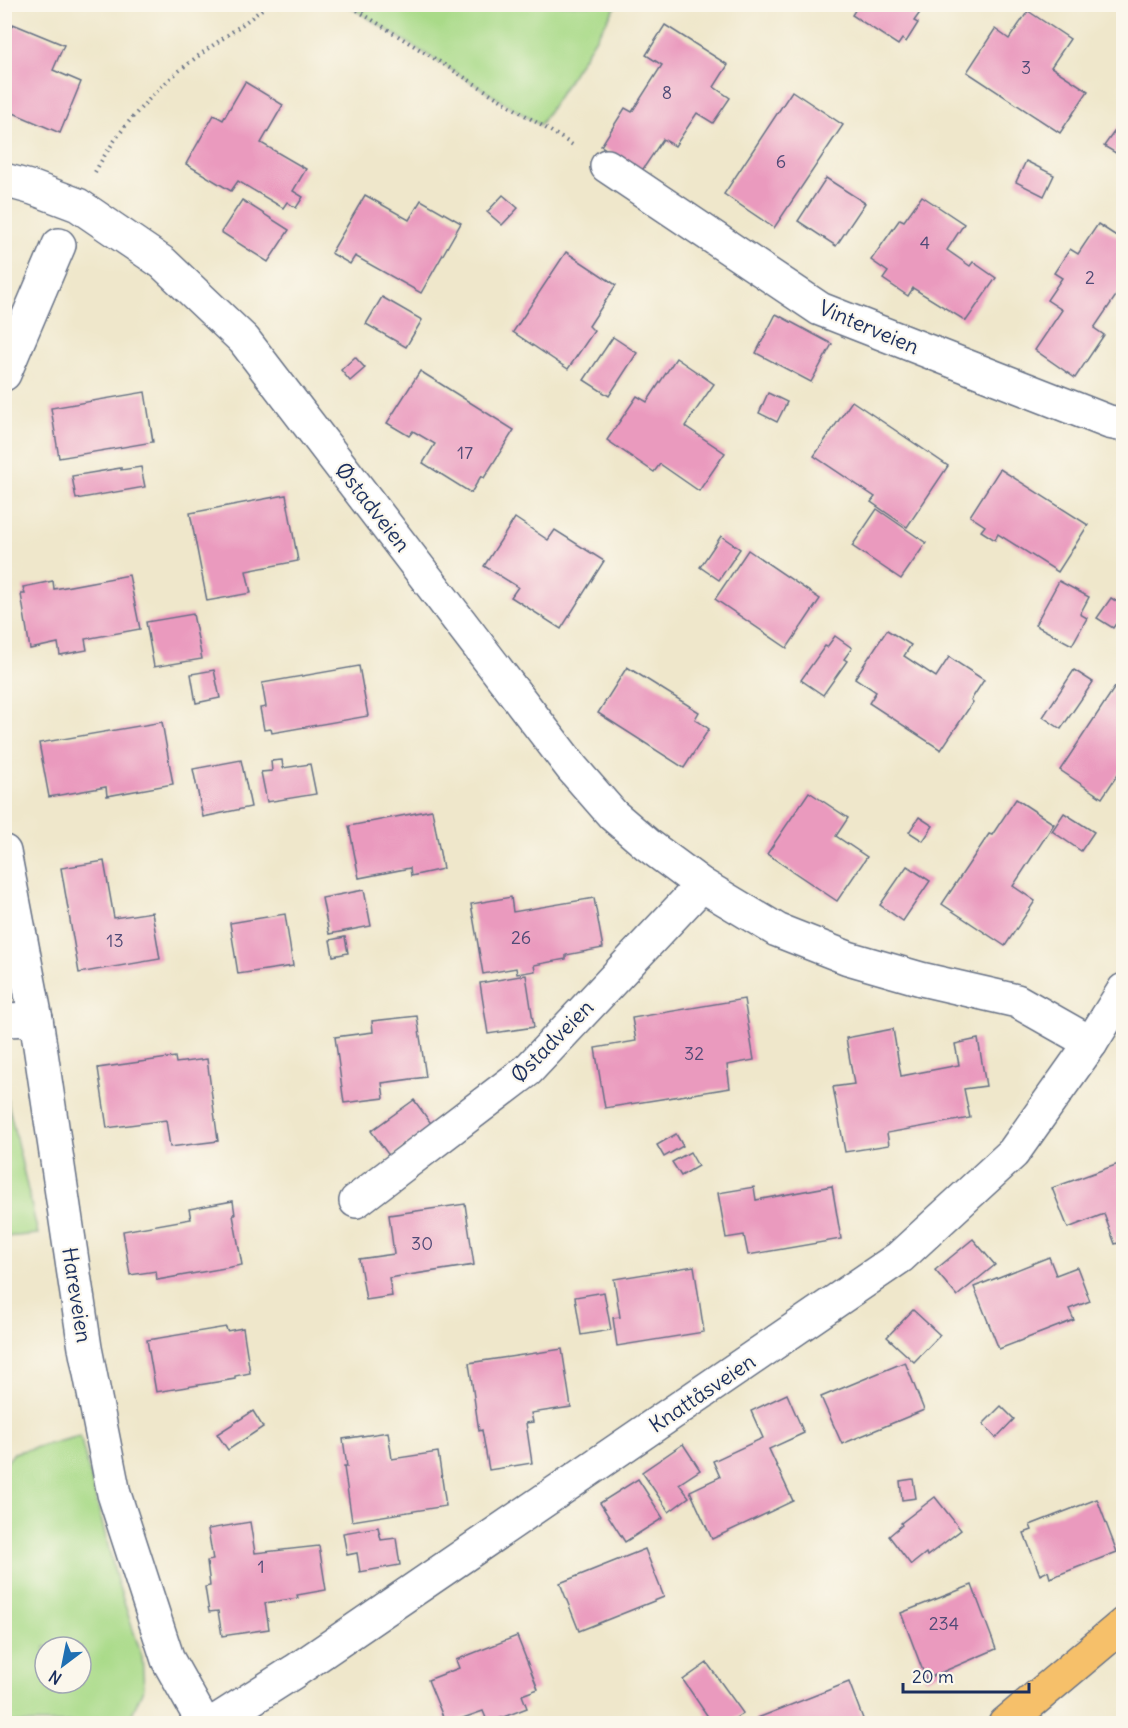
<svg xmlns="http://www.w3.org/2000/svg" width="1128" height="1728" viewBox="0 0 1128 1728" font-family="Delius,sans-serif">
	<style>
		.green { fill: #a9da88; stroke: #628473; stroke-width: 1.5; fill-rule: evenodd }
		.building { fill: #ea9abe }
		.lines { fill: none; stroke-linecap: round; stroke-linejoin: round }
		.minor-casing { stroke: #656f84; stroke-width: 36 }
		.major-casing { stroke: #656f84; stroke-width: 36 }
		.path { stroke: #656f84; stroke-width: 4; stroke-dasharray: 1.5 4.5; stroke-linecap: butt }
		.minor { stroke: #fff; stroke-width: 33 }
		.major { stroke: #f6c06b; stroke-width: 33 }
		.labels { text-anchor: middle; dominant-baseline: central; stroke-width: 4.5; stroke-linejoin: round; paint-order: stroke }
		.number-label { font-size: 18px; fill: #4f4a76 }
		.street-label { font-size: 21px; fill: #1b2f5e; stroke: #fbf7ec }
	</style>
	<rect width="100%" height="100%" fill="#fbf7ec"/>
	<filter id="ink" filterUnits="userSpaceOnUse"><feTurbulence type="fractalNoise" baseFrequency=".0167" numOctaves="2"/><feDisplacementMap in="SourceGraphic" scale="12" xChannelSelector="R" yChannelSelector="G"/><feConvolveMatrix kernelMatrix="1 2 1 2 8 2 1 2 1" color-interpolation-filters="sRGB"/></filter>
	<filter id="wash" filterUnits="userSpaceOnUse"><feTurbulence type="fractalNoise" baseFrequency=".008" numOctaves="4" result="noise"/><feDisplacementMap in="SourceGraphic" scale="24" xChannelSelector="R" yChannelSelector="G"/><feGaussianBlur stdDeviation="1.35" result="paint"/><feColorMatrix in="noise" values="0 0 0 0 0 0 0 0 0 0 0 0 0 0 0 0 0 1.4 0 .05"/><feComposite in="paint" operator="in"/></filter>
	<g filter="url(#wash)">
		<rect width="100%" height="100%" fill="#efe7cb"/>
		<g class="green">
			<polygon points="347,5 617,5 540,125"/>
			<polygon points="5,1090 38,1234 5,1237"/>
			<path d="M 80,1436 L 117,1581 L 142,1657 L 144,1687 L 128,1723 L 5,1723 L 5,1464 L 14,1453 ZM 45,1647 L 81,1647 L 81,1683 L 45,1683 Z"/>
		</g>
		<g id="blocks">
			<g class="building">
				<polygon points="859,4 926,4 914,21 918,23 906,42 902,39 898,45 852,15"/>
				<polygon points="1028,11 1070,39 1051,67 1088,91 1060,133 967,72 995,29 1009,39"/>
				<polygon points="13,24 64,45 53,70 81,82 60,133 4,109 4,43"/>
				<polygon points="665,25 728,65 714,87 730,98 713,123 697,113 675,146 663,139 641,172 601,146 625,108 632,112 662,65 646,55"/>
				<polygon points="245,82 283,105 261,143 306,169 293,191 303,197 296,208 287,202 283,208 238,181 231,191 186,164 214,115 223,120"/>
				<polygon points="792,91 843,125 774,228 724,194"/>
				<polygon points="1124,118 1124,158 1104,146"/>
				<polygon points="1026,161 1054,175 1044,196 1016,182"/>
				<polygon points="826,178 865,203 836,246 798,221"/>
				<polygon points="365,195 409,220 421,200 461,223 421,293 355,256 350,264 331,253"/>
				<polygon points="503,195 518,208 502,225 487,212"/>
				<polygon points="922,196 964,224 947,250 970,266 973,262 996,278 966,321 913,288 908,296 883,279 888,272 871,260 900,219 904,221"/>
				<polygon points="242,200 289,230 268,262 221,232"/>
				<polygon points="1098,224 1124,241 1124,284 1094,328 1104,335 1075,378 1035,350 1062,310 1047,300 1062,278 1054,273 1070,249 1078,254"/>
				<polygon points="566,252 616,285 589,326 594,331 568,369 513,332"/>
				<polygon points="382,297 422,320 406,347 366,324"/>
				<polygon points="776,314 832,344 811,382 756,353"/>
				<polygon points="613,337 637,353 609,396 584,380"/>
				<polygon points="355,357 365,368 350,381 341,370"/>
				<polygon points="676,358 714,384 685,426 725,453 699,491 660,464 654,472 607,440 637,396 647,402"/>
				<polygon points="420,371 514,430 484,478 481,476 471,493 423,463 435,444 413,431 409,436 387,423"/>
				<polygon points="145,392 153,442 59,458 51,408"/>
				<polygon points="768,393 787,402 777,422 759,413"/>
				<polygon points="852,401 948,466 907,527 871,502 875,497 814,456"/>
				<polygon points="141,467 145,487 76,499 72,476 121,468 121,470"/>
				<polygon points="1000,469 1088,525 1058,572 998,534 995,540 981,531 985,526 970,516"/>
				<polygon points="286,495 298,561 246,571 251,593 207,601 190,513"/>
				<polygon points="877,509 926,543 901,579 852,546"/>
				<polygon points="515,518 548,540 555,530 604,561 561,629 511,597 518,587 484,566"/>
				<polygon points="721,536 740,549 719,580 700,567"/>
				<polygon points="748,550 820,599 787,648 715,599"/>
				<polygon points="129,575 140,629 85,639 87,650 60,655 58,643 30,649 21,594 25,594 23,587 53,581 54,589"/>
				<polygon points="1059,581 1089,597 1080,614 1087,618 1072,645 1035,625"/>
				<polygon points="1111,598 1124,606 1124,612 1113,628 1097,618"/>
				<polygon points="193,614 202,659 154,667 146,622"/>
				<polygon points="887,630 911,645 904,656 936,677 949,657 984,680 971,700 973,702 941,750 869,703 876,692 855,678"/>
				<polygon points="835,636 852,648 844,659 847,661 823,695 801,680 825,646 827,647"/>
				<polygon points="359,666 368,716 272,733 271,729 264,730 260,708 266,707 262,683"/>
				<polygon points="627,667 699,712 695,719 709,729 684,768 598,713"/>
				<polygon points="214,670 220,698 196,703 191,674"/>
				<polygon points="1074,670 1093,682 1061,729 1043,717"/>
				<polygon points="1115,687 1124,692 1124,765 1102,798 1060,770"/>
				<polygon points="162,722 173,784 107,796 106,787 49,797 39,743"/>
				<polygon points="241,760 251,807 203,817 193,769"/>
				<polygon points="282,760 283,768 310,764 316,794 267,802 261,772 272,771 271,761"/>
				<polygon points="809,792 848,818 836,836 867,857 837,901 767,854"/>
				<polygon points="1016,799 1054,824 1013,886 1035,901 1005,946 942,904 989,834 992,835"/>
				<polygon points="432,810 443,869 411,876 410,868 359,878 349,826"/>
				<polygon points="1064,813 1094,832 1081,851 1052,831"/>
				<polygon points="919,817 933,826 923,841 909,832"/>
				<polygon points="104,861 114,918 152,912 160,959 79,973 61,868"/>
				<polygon points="907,866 930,881 903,921 880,905"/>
				<polygon points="364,890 371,926 329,934 322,898"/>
				<polygon points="511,897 513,912 594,898 603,948 566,955 566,959 534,965 535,971 517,974 516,968 483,974 471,904"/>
				<polygon points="285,914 293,966 238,974 230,923"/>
				<polygon points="345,937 348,953 333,956 330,940"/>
				<polygon points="526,975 534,1027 488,1034 480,983"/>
				<polygon points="744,999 754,1060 727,1065 730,1088 605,1108 595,1048 636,1041 632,1018"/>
				<polygon points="417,1016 426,1077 382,1083 384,1098 344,1103 335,1037 373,1032 372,1021"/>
				<polygon points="893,1029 901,1076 959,1065 955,1044 978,1039 986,1086 964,1089 970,1118 887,1133 889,1145 845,1152 833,1087 854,1084 846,1038"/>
				<polygon points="175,1057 176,1063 207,1059 218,1141 170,1147 166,1120 107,1128 98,1068"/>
				<polygon points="414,1100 433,1126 390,1157 371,1131"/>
				<polygon points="676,1134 683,1146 664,1157 657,1145"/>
				<polygon points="690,1152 698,1166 681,1176 672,1162"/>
				<polygon points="1124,1162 1124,1241 1115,1244 1104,1214 1068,1228 1052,1188"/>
				<polygon points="832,1186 841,1239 748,1255 744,1235 726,1238 718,1193 754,1187 756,1200"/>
				<polygon points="233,1201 235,1215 233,1215 242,1265 157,1280 156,1271 130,1275 123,1231 191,1219 189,1209"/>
				<polygon points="465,1204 474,1265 389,1278 392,1296 366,1300 359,1259 394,1254 389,1215"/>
				<polygon points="973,1239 995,1265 957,1296 935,1270"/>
				<polygon points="1049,1257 1056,1275 1077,1267 1090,1301 1069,1309 1074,1320 999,1349 974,1287"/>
				<polygon points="694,1266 704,1332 617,1346 613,1318 620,1317 614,1279"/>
				<polygon points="604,1292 611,1330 581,1335 575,1297"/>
				<polygon points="913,1310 940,1335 914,1362 887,1337"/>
				<polygon points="226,1327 227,1331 243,1328 250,1373 235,1376 235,1379 156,1392 147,1340"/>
				<polygon points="562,1349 571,1407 531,1413 533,1422 526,1423 532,1463 489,1470 482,1430 479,1431 469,1363"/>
				<polygon points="905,1362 924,1410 842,1444 821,1397"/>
				<polygon points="787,1394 804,1433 769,1449 793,1501 712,1539 690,1491 720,1477 713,1461 763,1438 751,1411"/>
				<polygon points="1001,1406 1014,1419 996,1438 983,1424"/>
				<polygon points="253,1411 263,1427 228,1450 217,1434"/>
				<polygon points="388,1432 392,1459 438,1452 446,1506 352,1521 344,1467 347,1467 343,1439"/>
				<polygon points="683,1444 700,1470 679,1484 689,1497 669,1512 642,1472"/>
				<polygon points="638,1479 663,1518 625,1542 600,1503"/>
				<polygon points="913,1479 916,1498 902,1500 900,1481"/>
				<polygon points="935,1497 961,1530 927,1556 926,1553 911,1565 889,1536 902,1525 901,1523"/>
				<polygon points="1097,1499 1117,1552 1050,1578 1048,1571 1040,1575 1024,1533 1032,1530 1030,1525"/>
				<polygon points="250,1522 255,1553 319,1546 326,1590 297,1595 298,1598 265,1603 269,1629 222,1636 218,1611 209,1612 205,1587 210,1586 207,1561 213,1560 208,1529"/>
				<polygon points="378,1527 381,1540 396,1538 400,1565 360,1572 357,1553 347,1555 343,1533"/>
				<polygon points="645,1549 664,1597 579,1631 560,1583"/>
				<polygon points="972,1585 996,1649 926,1679 901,1613"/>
				<polygon points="517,1636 538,1689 522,1695 527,1708 488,1723 483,1711 446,1724 428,1680 459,1668 456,1660"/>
				<polygon points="707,1663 743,1713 727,1724 713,1724 683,1680"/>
				<polygon points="849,1682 865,1724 757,1724 755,1719"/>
			</g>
		</g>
	</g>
	<g filter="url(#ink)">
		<use href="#blocks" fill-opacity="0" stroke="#656f84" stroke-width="1.5"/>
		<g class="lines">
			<g class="minor-casing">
				<g id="minor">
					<polyline points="607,166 820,309 1109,422 1124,425"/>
					<polyline points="4,180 33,188 78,205 119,233 163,263 244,340 572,768 613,815 648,845 702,885 777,930 848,958 921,979 1017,1001 1091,1043"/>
					<polyline points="4,374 59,245"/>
					<polyline points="4,852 36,1019 85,1348 114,1494 168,1660 204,1724"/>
					<polyline points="4,1020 36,1019"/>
					<polyline points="356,1201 528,1070 702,885"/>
					<polyline points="212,1724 295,1671 900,1257 1013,1153 1091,1043 1124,990"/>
				</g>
			</g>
			<g class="major-casing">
				<polyline id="major" points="1005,1724 1124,1624"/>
			</g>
			<g class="path">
				<polyline points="347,4 576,147"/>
				<path d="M 95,172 C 115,135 142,104 173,76 C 203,50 238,30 268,4"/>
			</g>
			<use href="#minor" class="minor"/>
			<use href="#major" class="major"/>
		</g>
	</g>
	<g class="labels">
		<g class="number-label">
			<text x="1026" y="67">3</text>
			<text x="667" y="92">8</text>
			<text x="781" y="161">6</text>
			<text x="925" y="242">4</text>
			<text x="1090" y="277">2</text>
			<text x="465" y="452">17</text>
			<text x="521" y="937">26</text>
			<text x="115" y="940">13</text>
			<text x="694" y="1053">32</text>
			<text x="422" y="1243">30</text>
			<text x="261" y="1566">1</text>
			<text x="944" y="1623">234</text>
		</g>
		<g class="street-label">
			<text transform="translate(869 327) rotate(23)">Vinterveien</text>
			<text transform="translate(373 507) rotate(52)">Østadveien</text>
			<text transform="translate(552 1041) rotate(-45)">Østadveien</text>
			<text transform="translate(77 1295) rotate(81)">Hareveien</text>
			<text transform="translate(702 1393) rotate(-34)">Knattåsveien</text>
		</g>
	</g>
	<rect width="1128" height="1728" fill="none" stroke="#fbf7ec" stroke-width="24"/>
	<g transform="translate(63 1665) rotate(212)"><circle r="28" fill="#fbf7ec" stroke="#a1a7b3" stroke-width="1.5"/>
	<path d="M0-4.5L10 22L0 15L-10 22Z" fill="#1f6fb2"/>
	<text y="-9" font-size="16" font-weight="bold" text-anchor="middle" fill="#1b2f5e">N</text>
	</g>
	<path d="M903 1683v9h126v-9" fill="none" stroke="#1b2f5e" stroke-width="3"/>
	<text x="912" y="1683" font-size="18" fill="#1b2f5e" stroke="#fbf7ec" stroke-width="4.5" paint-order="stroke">20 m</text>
</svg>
